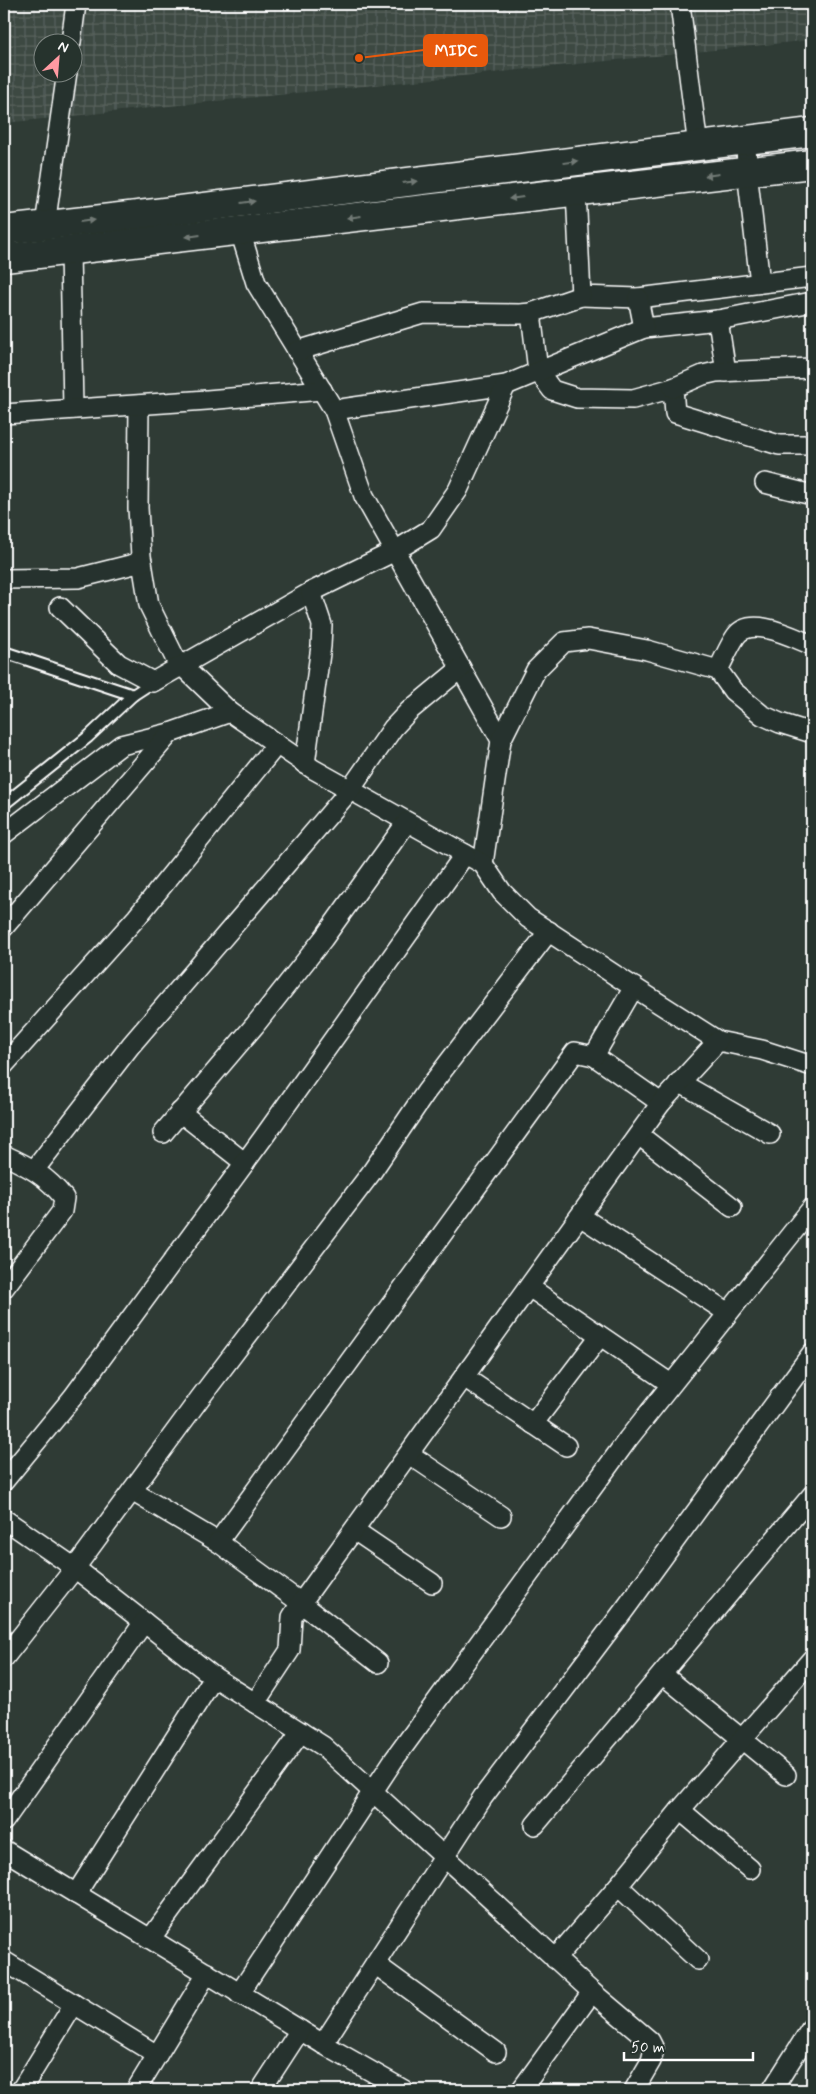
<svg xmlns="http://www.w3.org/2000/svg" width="816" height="2094" viewBox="0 0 816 2094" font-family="Mynerve,sans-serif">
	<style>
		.industrial { fill: url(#industrial-grid); fill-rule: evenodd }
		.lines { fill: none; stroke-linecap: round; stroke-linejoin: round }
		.lane-casing { stroke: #fff; stroke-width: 14 }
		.street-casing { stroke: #fff; stroke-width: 22 }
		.highway-casing { stroke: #fff; stroke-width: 31 }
		.lane { stroke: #26332d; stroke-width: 10 }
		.street { stroke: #26332d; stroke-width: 19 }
		.highway { stroke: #26332d; stroke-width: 28 }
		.oneway { fill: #727a76 }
		.leader { fill: none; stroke: #e8590c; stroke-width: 2 }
		.callout-dot { fill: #e8590c; stroke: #26332d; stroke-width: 2 }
		.callout { fill: #e8590c; stroke: #e8590c; stroke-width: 2 }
		.callout-label { font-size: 16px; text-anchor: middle; font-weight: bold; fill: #fff }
	</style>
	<defs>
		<pattern id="industrial-grid" width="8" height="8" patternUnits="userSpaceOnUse" patternTransform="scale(1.25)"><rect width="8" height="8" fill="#3c4842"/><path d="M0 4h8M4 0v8" fill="none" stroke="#59635e"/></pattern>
	</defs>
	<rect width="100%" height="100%" fill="#2f3b35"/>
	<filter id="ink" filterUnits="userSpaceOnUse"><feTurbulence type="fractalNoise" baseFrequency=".02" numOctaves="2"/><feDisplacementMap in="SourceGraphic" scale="10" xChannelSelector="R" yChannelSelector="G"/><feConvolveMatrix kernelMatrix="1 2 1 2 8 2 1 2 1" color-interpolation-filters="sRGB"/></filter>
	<g filter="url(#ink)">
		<path class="industrial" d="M 4,4 L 812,4 L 812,40 L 4,123 ZM 42,42 L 72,42 L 72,72 L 42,72 Z"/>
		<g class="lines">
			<g class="lane-casing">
				<g id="lane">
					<polyline points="4,652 133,695"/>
					<polyline points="4,804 88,737 133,695 153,682"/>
				</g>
			</g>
			<g class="street-casing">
				<g id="street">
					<polyline points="680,4 698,147"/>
					<polyline points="71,42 76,4"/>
					<polyline points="746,141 747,171 760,283"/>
					<polyline points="576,191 581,296 638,298 812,277"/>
					<polyline points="45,225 67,72"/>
					<polyline points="240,231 256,283 334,410 364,496 501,740 483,864"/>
					<polyline points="70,251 73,409"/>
					<polyline points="531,313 538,371 552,390 577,398 633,399 673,388 675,413 779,445 812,445"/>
					<polyline points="718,320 726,372"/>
					<polyline points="644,328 718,320 812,302"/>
					<polyline points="297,351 423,313 520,314 531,313 581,296"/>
					<polyline points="673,388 703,375 716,372 812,368"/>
					<polyline points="139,405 138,508 141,556 149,605 176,660 230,712 313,769 483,864 502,892 528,918 624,981 718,1041 762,1050 812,1066"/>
					<polyline points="334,410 506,385 644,328 638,298"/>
					<polyline points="4,414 207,400 322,390"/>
					<polyline points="765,483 812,495"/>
					<polyline points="4,579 78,578 142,562"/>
					<polyline points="60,607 119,664 153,682 311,592 395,551 431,529 458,490 506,385"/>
					<path d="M 718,670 C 724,659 729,646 736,636 C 751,615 794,638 812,645"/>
					<polyline points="501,740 536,670 564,642 588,639 647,650 718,670 733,691 762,715 780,723 812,733"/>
					<polyline points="305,764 321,646 322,625 311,592"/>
					<polyline points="4,834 121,745 170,733"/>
					<polyline points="4,927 170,733 230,712"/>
					<polyline points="594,1056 661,1103"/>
					<polyline points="4,1065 137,917 277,744"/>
					<polyline points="679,1082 770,1134"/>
					<polyline points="180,1112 245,1163"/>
					<polyline points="163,1133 255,1025 323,939 407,822"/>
					<polyline points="639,1135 732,1207"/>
					<path d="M 4,1155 C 28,1166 47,1176 64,1198 L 62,1211 L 4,1288"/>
					<polyline points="35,1169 131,1045 350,790 393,728 409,711 461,668"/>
					<polyline points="580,1216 728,1313"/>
					<polyline points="529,1287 671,1384"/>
					<polyline points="464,1377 566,1446"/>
					<polyline points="533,1424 600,1336"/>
					<polyline points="409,1454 501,1516"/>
					<polyline points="4,1481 73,1397 263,1138 465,854"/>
					<polyline points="132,1491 218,1542 575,1052 594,1056 634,987"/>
					<polyline points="4,1519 75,1568 214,1677 323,1746 592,1992 650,2041 654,2049 651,2061 634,2090"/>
					<polyline points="354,1530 432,1583"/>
					<polyline points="218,1542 301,1603 378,1663"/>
					<polyline points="4,1658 75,1568 200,1398 371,1173 426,1092 549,931"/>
					<polyline points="662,1674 786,1775"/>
					<polyline points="255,1703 290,1650 292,1617 301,1603 661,1103 718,1041"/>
					<polyline points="680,1810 750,1869"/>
					<polyline points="4,1821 144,1622"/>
					<polyline points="535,1825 812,1495"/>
					<polyline points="4,1850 323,2044 404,2090"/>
					<polyline points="76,1894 214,1677"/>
					<polyline points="151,1938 301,1732"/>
					<polyline points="555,1959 618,1886"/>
					<polyline points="698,1960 618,1886 680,1810 812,1659"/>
					<polyline points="4,1961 157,2055"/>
					<polyline points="375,1964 496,2052"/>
					<polyline points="239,1994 393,1761 628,1439 812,1208"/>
					<polyline points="323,2044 483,1797 625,1609 812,1353"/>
					<polyline points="21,2090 74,2004"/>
					<polyline points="136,2090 207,1973"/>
					<polyline points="261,2090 300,2030"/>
					<polyline points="521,2090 592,1992"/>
					<polyline points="772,2090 812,2027"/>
				</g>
			</g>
			<g class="highway-casing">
				<g id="highway">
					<polyline points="4,230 156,213 812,132"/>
					<polyline points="4,258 812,164"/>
				</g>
			</g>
			<use href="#lane" class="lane"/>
			<use href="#street" class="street"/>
			<use href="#highway" class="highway"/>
		</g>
		<defs><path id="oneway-solid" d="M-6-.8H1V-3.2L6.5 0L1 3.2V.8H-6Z" transform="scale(1.25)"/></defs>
		<g class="oneway">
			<use href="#oneway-solid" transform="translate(571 162) rotate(-7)"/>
			<use href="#oneway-solid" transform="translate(712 175) rotate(173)"/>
			<use href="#oneway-solid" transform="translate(410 182) rotate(-7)"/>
			<use href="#oneway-solid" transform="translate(516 198) rotate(173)"/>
			<use href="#oneway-solid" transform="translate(248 202) rotate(-7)"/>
			<use href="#oneway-solid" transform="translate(354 217) rotate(173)"/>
			<use href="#oneway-solid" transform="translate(87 221) rotate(-7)"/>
			<use href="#oneway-solid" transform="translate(193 236) rotate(173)"/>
		</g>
	</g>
	<path class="leader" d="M359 58L424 50"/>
	<circle class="callout-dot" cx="359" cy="58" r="5"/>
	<rect class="callout" x="424" y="35" width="63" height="31" rx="5"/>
	<g class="callout-label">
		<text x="456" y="56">MIDC</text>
	</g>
	<rect width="816" height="2094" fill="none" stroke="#26332d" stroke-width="20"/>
	<rect x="10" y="10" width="796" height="2074" fill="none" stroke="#fff" stroke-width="2" filter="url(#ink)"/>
	<g transform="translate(58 58) rotate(26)"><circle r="24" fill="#26332d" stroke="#7d8581"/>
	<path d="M0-4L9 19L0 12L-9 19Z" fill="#ff9aa2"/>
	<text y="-8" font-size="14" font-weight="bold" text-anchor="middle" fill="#ffffff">N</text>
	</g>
	<path d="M624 2052v8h129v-8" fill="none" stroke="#ffffff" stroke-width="2.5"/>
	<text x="631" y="2052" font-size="15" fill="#ffffff" stroke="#26332d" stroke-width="4" paint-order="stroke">50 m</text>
</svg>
